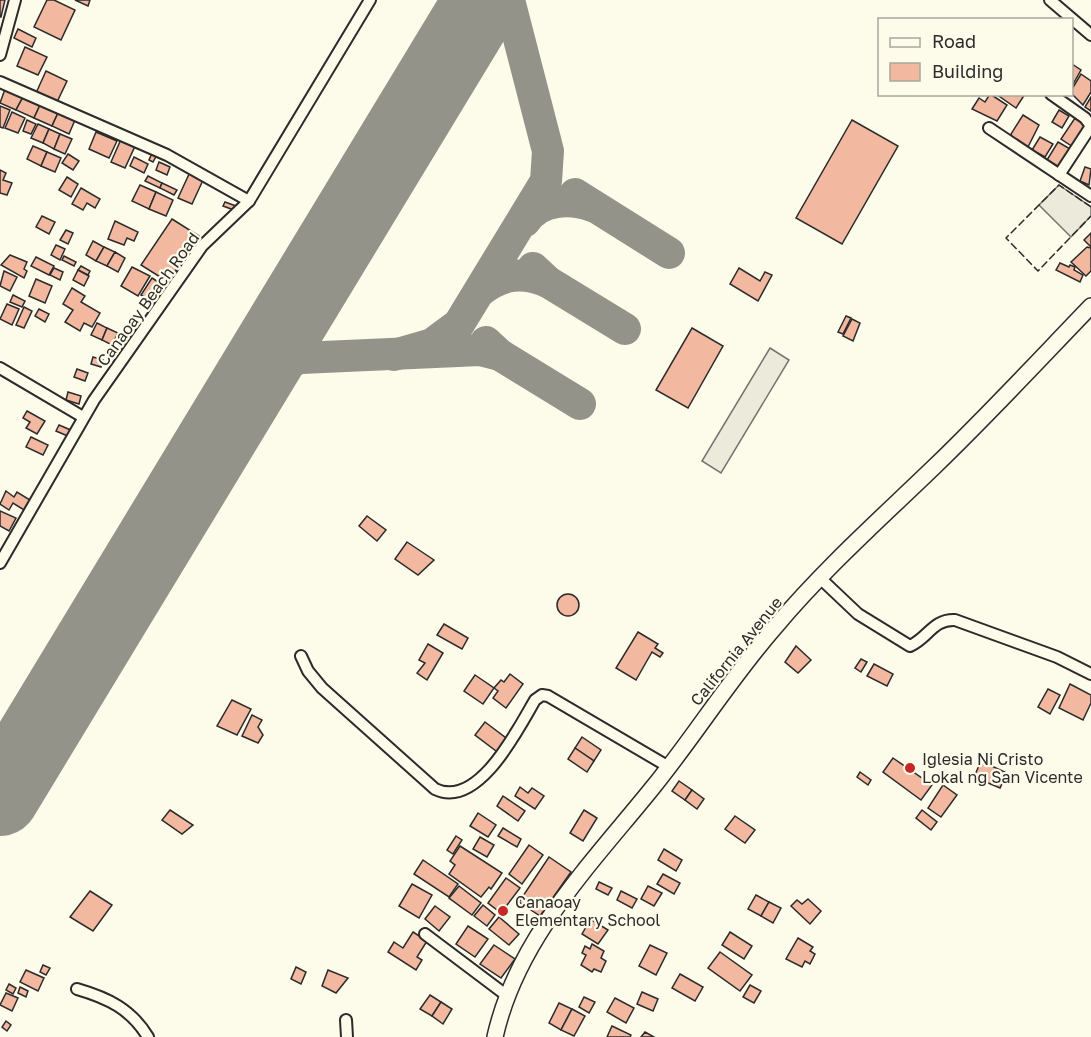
<svg xmlns="http://www.w3.org/2000/svg" width="1091" height="1037" viewBox="0 0 1091 1037" font-family="'Golos Text',sans-serif">
	<style>
		.parking { fill: #eceadb; stroke: #74746e; stroke-width: 1.5 }
		.lines { fill: none; stroke-linecap: round; stroke-linejoin: round }
		.taxiway { stroke: #94938a; stroke-width: 32 }
		.runway { stroke: #94938a; stroke-width: 78 }
		.building { fill: #f2b8a0; stroke: #2b2b2b; stroke-width: 1.5 }
		.street-casing { stroke: #2b2b2b; stroke-width: 14 }
		.secondary-casing { stroke: #2b2b2b; stroke-width: 18 }
		.street { stroke: #fdfbea; stroke-width: 10 }
		.secondary { stroke: #fdfbea; stroke-width: 15 }
		.fence { stroke: #2b2b2b; stroke-width: 1.5; stroke-dasharray: 8 3; stroke-linecap: butt }
		.poi-dot { fill: #c62828; stroke: #fdfbea; stroke-width: 2 }
		.labels { text-anchor: middle; dominant-baseline: central; stroke-width: 4.5; stroke-linejoin: round; paint-order: stroke }
		.street-label { font-size: 16px; fill: #2b2b2b; stroke: #fdfbea }
		.poi-label { font-size: 16px; fill: #2b2b2b; stroke: #fdfbea; text-anchor: start }
	</style>
	<rect width="100%" height="100%" fill="#fdfbea"/>
	<g class="parking">
		<polygon points="1059,185 1091,207 1091,216 1071,237 1039,205"/>
		<polygon points="770,348 789,360 721,473 702,461"/>
	</g>
	<g class="lines">
		<g class="taxiway">
			<polyline points="473,16 484,0"/>
			<polyline points="575,194 669,253"/>
			<path d="M 525,221 C 540,199 570,198 592,206"/>
			<polyline points="533,268 548,282 625,329"/>
			<path d="M 480,291 C 502,274 522,271 548,282"/>
			<polyline points="288,321 281,340 282,348 292,357 301,358"/>
			<polyline points="486,342 500,355 580,404"/>
			<polyline points="394,355 432,344 459,324 546,181 548,151 509,0"/>
			<polyline points="249,385 269,367 301,358 480,350 500,355"/>
		</g>
		<polyline class="runway" points="0,797 483,0"/>
	</g>
	<g class="building">
		<polygon points="0,0 5,0 1,17 0,17"/>
		<polygon points="47,0 54,0 75,10 61,40 34,27"/>
		<polygon points="75,0 90,0 88,6"/>
		<polygon points="18,29 36,38 32,47 14,38"/>
		<polygon points="25,47 47,57 38,75 17,66"/>
		<polygon points="1072,64 1081,70 1072,86"/>
		<polygon points="46,71 67,81 57,102 36,93"/>
		<polygon points="1081,74 1091,81 1091,92 1083,105 1072,94 1072,89"/>
		<polygon points="5,89 23,97 16,110 0,103"/>
		<polygon points="990,94 1007,105 997,121 972,109 979,98 985,102"/>
		<polygon points="996,94 1025,94 1016,108"/>
		<polygon points="23,97 40,105 34,118 16,110"/>
		<polygon points="1091,97 1091,111 1085,107"/>
		<polygon points="40,105 58,113 52,126 34,118"/>
		<polygon points="0,106 10,110 3,128 0,127"/>
		<polygon points="1059,110 1069,116 1062,128 1052,122"/>
		<polygon points="12,112 25,118 18,133 5,128"/>
		<polygon points="58,113 75,120 69,134 52,126"/>
		<polygon points="1023,115 1039,125 1028,147 1012,137 1011,134"/>
		<polygon points="1075,118 1089,127 1076,149 1061,139"/>
		<polygon points="27,120 36,124 31,134 23,131"/>
		<polygon points="852,120 898,146 842,244 796,218"/>
		<polygon points="38,124 49,129 43,143 31,138"/>
		<polygon points="49,129 60,134 54,149 43,143"/>
		<polygon points="96,132 117,141 109,158 89,149"/>
		<polygon points="60,134 72,139 65,154 54,149"/>
		<polygon points="122,137 136,144 125,168 111,162"/>
		<polygon points="1040,137 1053,144 1045,157 1032,150"/>
		<polygon points="1058,142 1072,150 1061,168 1047,160"/>
		<polygon points="33,146 47,152 41,166 27,159"/>
		<polygon points="153,151 158,153 153,162 149,160"/>
		<polygon points="47,152 61,158 55,172 41,166"/>
		<polygon points="68,154 79,161 73,170 62,163"/>
		<polygon points="134,157 148,164 144,173 130,166"/>
		<polygon points="159,162 170,167 167,175 156,170"/>
		<polygon points="1085,167 1091,169 1089,185 1080,181"/>
		<polygon points="0,170 6,173 3,180 12,183 7,195 0,193"/>
		<polygon points="190,172 204,178 192,204 178,198"/>
		<polygon points="148,176 162,183 160,188 145,181"/>
		<polygon points="67,177 78,184 71,197 59,190"/>
		<polygon points="162,183 177,190 174,195 160,188"/>
		<polygon points="140,185 156,192 149,209 132,201"/>
		<polygon points="81,188 100,199 95,208 87,203 83,210 72,204"/>
		<polygon points="156,192 173,200 166,216 149,209"/>
		<polygon points="225,202 236,206 234,210 223,206"/>
		<polygon points="42,216 55,222 49,234 36,227"/>
		<polygon points="172,219 199,236 168,282 141,265"/>
		<polygon points="115,221 138,232 134,241 127,238 124,245 108,239"/>
		<polygon points="66,230 73,233 68,244 60,240"/>
		<polygon points="1091,233 1091,247 1084,240"/>
		<polygon points="93,241 104,247 96,261 86,255"/>
		<polygon points="56,245 65,249 60,260 51,255"/>
		<polygon points="104,247 115,252 107,266 96,261"/>
		<polygon points="1087,247 1091,248 1091,271 1086,276 1071,262"/>
		<polygon points="115,252 125,258 118,272 107,266"/>
		<polygon points="10,255 27,262 24,269 27,271 24,278 1,265"/>
		<polygon points="64,256 76,262 74,266 62,260"/>
		<polygon points="36,257 54,266 49,275 31,266"/>
		<polygon points="1060,263 1069,267 1070,265 1075,267 1074,270 1083,275 1080,282 1056,270"/>
		<polygon points="81,266 90,271 88,275 78,270"/>
		<polygon points="132,267 150,276 138,296 121,286"/>
		<polygon points="54,268 63,272 60,280 50,275"/>
		<polygon points="739,268 760,281 765,272 772,275 758,301 730,284"/>
		<polygon points="78,270 89,276 84,286 73,280"/>
		<polygon points="4,271 17,277 10,291 0,286"/>
		<polygon points="152,278 163,285 153,302 141,295"/>
		<polygon points="36,279 52,286 45,303 29,296"/>
		<polygon points="72,288 85,296 81,302 100,313 92,327 84,323 80,331 65,322 73,310 63,304"/>
		<polygon points="13,295 25,301 22,307 10,302"/>
		<polygon points="7,304 19,309 12,325 0,319"/>
		<polygon points="24,307 32,311 24,328 16,325"/>
		<polygon points="39,309 49,314 45,322 35,316"/>
		<polygon points="846,316 851,318 843,334 838,332"/>
		<polygon points="852,319 860,323 853,341 843,336"/>
		<polygon points="97,323 107,328 102,340 91,335"/>
		<polygon points="107,328 118,333 112,345 102,340"/>
		<polygon points="692,328 723,346 688,408 656,390"/>
		<polygon points="118,333 128,338 122,350 112,345"/>
		<polygon points="93,357 103,360 101,367 91,364"/>
		<polygon points="77,369 88,373 85,381 74,377"/>
		<polygon points="68,392 81,396 79,404 66,400"/>
		<polygon points="27,411 45,421 37,434 26,428 30,422 23,418"/>
		<polygon points="59,425 73,431 70,437 56,431"/>
		<polygon points="31,437 48,445 43,455 26,447"/>
		<polygon points="6,491 14,497 17,492 30,500 24,510 13,503 9,510 0,504"/>
		<polygon points="0,511 16,518 9,531 0,526"/>
		<polygon points="367,516 386,530 377,541 359,526"/>
		<polygon points="407,542 434,560 418,575 395,559"/>
		<circle cx="568" cy="605" r="11"/>
		<polygon points="444,624 468,638 462,649 437,635"/>
		<polygon points="638,632 658,644 655,648 663,653 660,657 652,652 636,680 616,668"/>
		<polygon points="428,644 443,653 427,680 417,673 425,663 419,660"/>
		<polygon points="796,646 811,660 798,673 785,662"/>
		<polygon points="861,659 867,662 861,672 855,668"/>
		<polygon points="874,664 893,674 887,686 867,676"/>
		<polygon points="510,674 523,684 506,708 493,698 498,691 494,688 501,680 504,682"/>
		<polygon points="475,675 494,688 483,704 464,691"/>
		<polygon points="1070,684 1091,695 1091,703 1083,720 1059,708"/>
		<polygon points="1048,689 1060,695 1050,714 1038,707"/>
		<polygon points="232,700 251,709 237,735 217,726"/>
		<polygon points="252,715 262,720 258,727 263,735 258,743 242,736"/>
		<polygon points="485,722 510,741 500,754 475,735"/>
		<polygon points="582,737 601,750 594,761 575,748"/>
		<polygon points="575,748 594,761 587,772 568,759"/>
		<polygon points="893,758 932,785 921,800 883,772"/>
		<polygon points="981,761 1007,773 1000,788 974,777"/>
		<polygon points="860,772 871,780 868,785 857,777"/>
		<polygon points="679,781 692,790 685,800 672,791"/>
		<polygon points="943,785 957,795 941,817 928,808"/>
		<polygon points="520,787 528,793 532,788 544,796 535,809 515,796"/>
		<polygon points="692,790 704,799 697,809 685,800"/>
		<polygon points="503,796 525,811 518,821 497,806"/>
		<polygon points="170,810 193,825 182,834 162,820"/>
		<polygon points="584,810 597,818 583,841 570,833"/>
		<polygon points="922,810 937,822 931,830 916,818"/>
		<polygon points="478,813 496,825 488,837 470,826"/>
		<polygon points="735,816 755,830 745,843 725,829"/>
		<polygon points="503,828 521,839 517,847 498,836"/>
		<polygon points="456,836 462,840 453,854 447,850"/>
		<polygon points="480,837 494,845 487,857 473,849"/>
		<polygon points="529,845 543,855 522,884 509,874"/>
		<polygon points="460,846 502,873 491,889 489,887 481,897 449,874 455,865 450,861"/>
		<polygon points="664,849 682,860 676,871 658,860"/>
		<polygon points="549,857 571,872 540,916 519,902"/>
		<polygon points="423,860 458,884 449,897 414,874"/>
		<polygon points="663,874 680,883 674,894 657,884"/>
		<polygon points="506,878 520,888 501,913 488,903"/>
		<polygon points="599,882 612,888 608,895 596,889"/>
		<polygon points="412,884 432,895 419,918 399,906"/>
		<polygon points="459,886 481,903 472,915 449,898"/>
		<polygon points="648,886 662,893 654,906 641,899"/>
		<polygon points="90,891 112,905 93,931 70,917"/>
		<polygon points="621,891 637,899 632,908 617,900"/>
		<polygon points="756,895 769,902 761,916 748,909"/>
		<polygon points="808,899 821,911 810,924 791,906 797,900 802,904"/>
		<polygon points="769,902 781,908 773,923 761,916"/>
		<polygon points="483,905 495,915 487,926 474,916"/>
		<polygon points="435,906 450,917 439,931 425,919"/>
		<polygon points="499,917 519,934 509,945 489,929"/>
		<polygon points="587,917 608,930 598,944 582,934 586,927 582,925"/>
		<polygon points="468,926 488,939 475,957 456,944"/>
		<polygon points="413,932 427,941 417,957 422,960 416,970 388,952 394,942 403,948"/>
		<polygon points="730,932 752,946 744,959 722,945"/>
		<polygon points="798,938 813,947 810,951 815,954 810,964 805,961 802,967 786,959"/>
		<polygon points="592,944 604,951 601,958 606,961 601,972 594,969 592,972 581,965 586,955 582,953 585,946 590,949"/>
		<polygon points="494,945 515,959 501,978 480,964"/>
		<polygon points="650,945 667,953 656,975 639,966"/>
		<polygon points="720,952 752,975 740,991 708,968"/>
		<polygon points="43,965 50,968 46,975 40,972"/>
		<polygon points="296,967 306,972 301,984 291,979"/>
		<polygon points="26,970 44,978 38,991 20,982"/>
		<polygon points="328,970 348,978 336,993 322,986"/>
		<polygon points="680,974 703,987 695,1001 672,988"/>
		<polygon points="9,984 16,988 13,994 6,990"/>
		<polygon points="750,985 761,991 754,1003 743,997"/>
		<polygon points="20,987 28,991 26,997 18,993"/>
		<polygon points="642,992 658,999 653,1011 637,1004"/>
		<polygon points="6,993 18,998 12,1011 0,1005"/>
		<polygon points="430,995 441,1002 432,1016 420,1009"/>
		<polygon points="584,997 595,1002 589,1013 579,1007"/>
		<polygon points="615,998 634,1008 626,1023 607,1012"/>
		<polygon points="441,1002 452,1009 443,1024 432,1016"/>
		<polygon points="559,1003 572,1009 561,1030 549,1023"/>
		<polygon points="572,1009 585,1016 574,1036 561,1030"/>
		<polygon points="6,1021 11,1025 7,1031 2,1027"/>
		<polygon points="612,1026 631,1035 630,1037 607,1037"/>
		<polygon points="645,1032 654,1037 641,1037"/>
	</g>
	<g class="lines">
		<g class="street-casing">
			<g id="street">
				<polyline points="1050,0 1091,35"/>
				<polyline points="0,55 15,0"/>
				<polyline points="0,82 167,155 249,201"/>
				<polyline points="1051,94 1085,118 1091,126 1059,175"/>
				<polyline points="989,128 1091,196"/>
				<polyline points="0,368 83,417"/>
				<polyline points="0,563 94,400 202,246 249,201 370,0"/>
				<path d="M 820,578 L 858,614 L 910,646 C 928,638 933,619 955,620 L 1057,657 L 1091,674"/>
				<path d="M 301,656 L 308,671 L 322,688 L 435,789 C 478,810 518,729 535,700 L 542,695 L 548,696 L 669,767"/>
				<polyline points="425,934 506,995"/>
				<path d="M 77,989 C 108,998 131,1009 148,1037"/>
				<polyline points="346,1020 347,1037"/>
			</g>
		</g>
		<g class="secondary-casing">
			<path id="secondary" d="M 495,1037 C 517,938 592,863 654,786 C 696,734 732,676 776,626 C 824,569 880,519 934,467 C 988,415 1039,360 1091,306"/>
		</g>
		<use href="#street" class="street"/>
		<use href="#secondary" class="secondary"/>
		<polyline class="fence" points="1091,207 1059,185 1006,238 1038,271 1091,216"/>
	</g>
	<g class="poi-dot">
		<circle cx="910" cy="768" r="6"/>
		<circle cx="503" cy="911" r="6"/>
	</g>
	<g class="labels">
		<g class="street-label">
			<text transform="translate(148 299) rotate(-54)">Canaoay Beach Road</text>
			<text transform="translate(736 651) rotate(-51)">California Avenue</text>
		</g>
		<g class="poi-label">
			<text x="922" y="759">Iglesia Ni Cristo<tspan x="922" dy="18">Lokal ng San Vicente</tspan></text>
			<text x="515" y="902">Canaoay<tspan x="515" dy="18">Elementary School</tspan></text>
		</g>
	</g>
	<rect x="878" y="18" width="195" height="78" fill="#fdfbea" stroke="#a9a89e" stroke-width="1.5"/>
	<rect x="890" y="38" width="30" height="9" fill="#fdfbea" stroke="#a9a89e" stroke-width="1.5"/>
	<text x="932" y="48" font-size="18" fill="#2b2b2b">Road</text>
	<rect x="890" y="63" width="30" height="18" fill="#f2b8a0" stroke="#a9a89e" stroke-width="1.5"/>
	<text x="932" y="78" font-size="18" fill="#2b2b2b">Building</text>
</svg>
